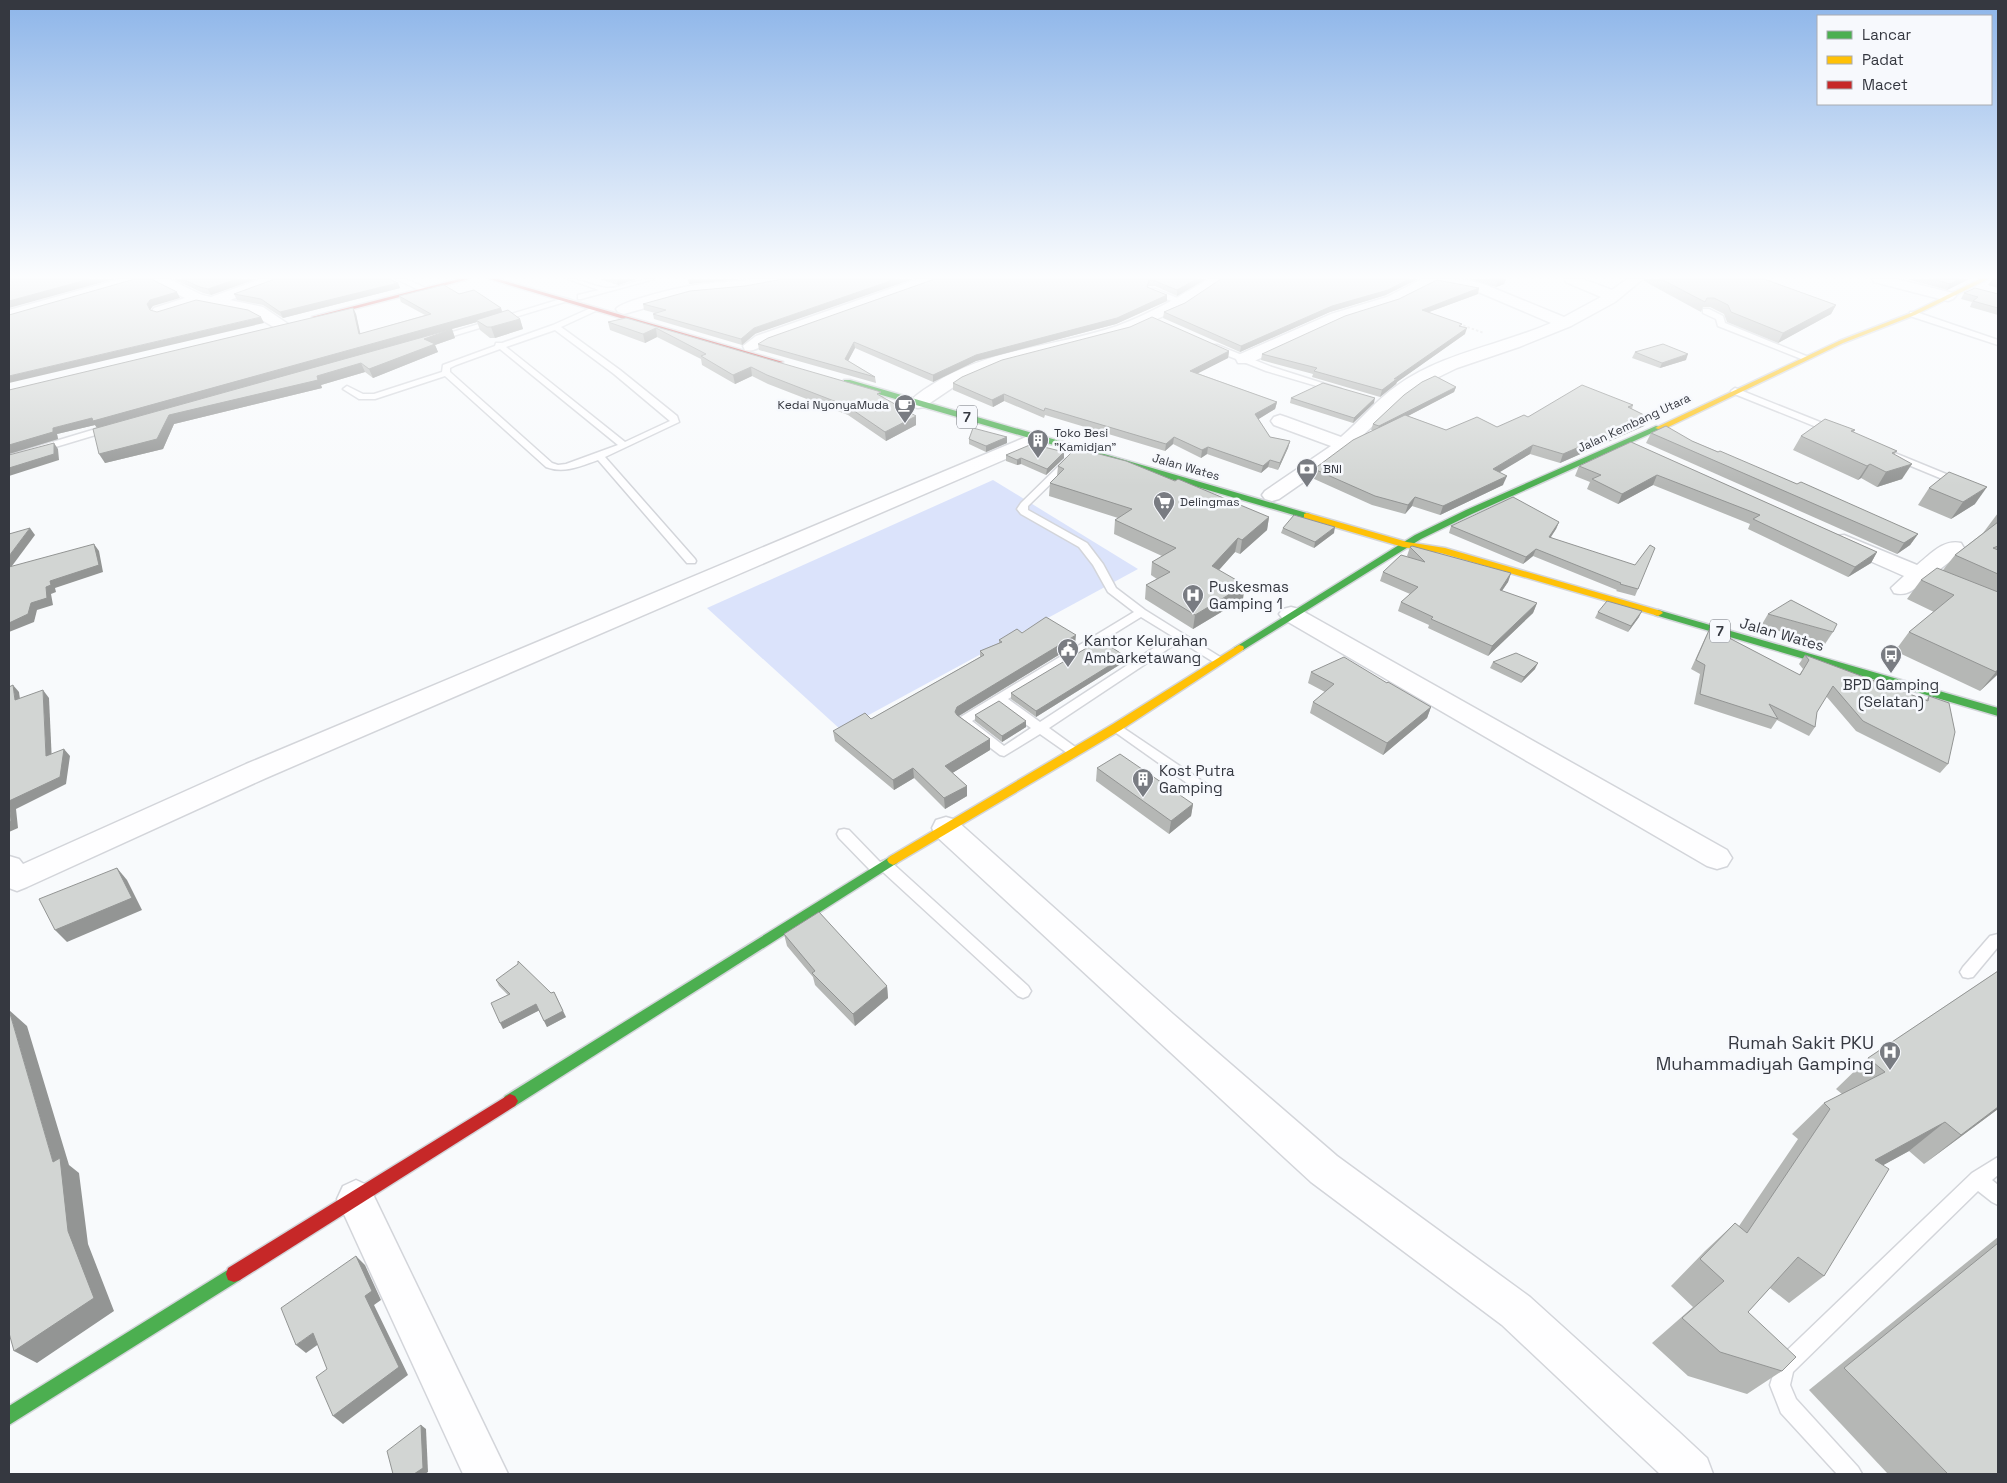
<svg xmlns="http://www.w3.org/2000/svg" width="2007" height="1483" viewBox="0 0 2007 1483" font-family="'Space Grotesk',sans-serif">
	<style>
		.green { fill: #dbe3fb }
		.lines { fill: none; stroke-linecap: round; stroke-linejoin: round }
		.lane-casing { stroke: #d3d5da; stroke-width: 3 }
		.street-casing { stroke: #d3d5da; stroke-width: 3 }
		.fast-casing { stroke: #d3d5da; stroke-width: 3 }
		.slow-casing { stroke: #d3d5da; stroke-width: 3 }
		.jam-casing { stroke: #d3d5da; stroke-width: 3 }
		.path { stroke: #dededf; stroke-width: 2; stroke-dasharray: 2.5 2; stroke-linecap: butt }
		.lane { fill: #fefeff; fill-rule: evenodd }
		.street { fill: #fefeff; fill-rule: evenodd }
		.fast { fill: #4caf50; fill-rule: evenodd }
		.slow { fill: #ffc107; fill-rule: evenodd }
		.jam { fill: #c62828; fill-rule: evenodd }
		.wall { fill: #b5b7b5 }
		.shaded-wall { fill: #939594 }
		.building { fill: #d2d5d3; stroke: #939594 }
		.labels { text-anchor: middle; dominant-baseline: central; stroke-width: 5; stroke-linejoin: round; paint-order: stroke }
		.far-poi-label { font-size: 12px; fill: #353840; stroke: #f7f9fd; text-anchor: start }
		.far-street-label { font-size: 12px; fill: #353840; stroke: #f7f9fd }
		.shield { fill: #f7f9fd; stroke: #6f7279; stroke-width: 1 }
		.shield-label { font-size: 14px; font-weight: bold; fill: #353840 }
		.poi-label { font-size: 15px; fill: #353840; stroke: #f7f9fd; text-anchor: start }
		.street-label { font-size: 15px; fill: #353840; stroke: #f7f9fd }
		.near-poi-label { font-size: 18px; fill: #353840; stroke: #f7f9fd; text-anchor: end }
	</style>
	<rect width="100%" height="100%" fill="#f8fafc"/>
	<polygon class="green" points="993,480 1138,569 841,730 707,608"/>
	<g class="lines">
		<g class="lane-casing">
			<g id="lane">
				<polygon points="396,279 406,279 430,290 423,292"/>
				<path d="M 568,279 C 582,279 593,287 607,288 C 620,289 637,278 654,279 L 581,299 L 578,299 L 578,295 L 599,290 Z"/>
				<polygon points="1149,289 1155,289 1187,302 1180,304 1149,293"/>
				<polygon points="564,298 571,300 440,340 433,338"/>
				<path d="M 593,307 L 600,309 L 561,327 L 620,370 L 677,416 L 679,422 L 605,457 L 695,559 L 696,561 L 695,563 L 687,563 L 598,460 C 581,466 564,474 546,467 L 445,376 L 375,399 L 359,399 L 343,389 L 347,386 L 363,394 L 374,394 L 442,372 L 443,365 L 495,346 L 496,343 L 502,343 L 553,325 ZM 555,330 L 614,374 L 670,421 L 625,442 L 506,347 ZM 500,349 L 618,445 L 566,464 L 558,465 L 552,463 L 450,372 L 450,368 L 456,365 Z"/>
				<polygon points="1703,309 1709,309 1723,316 1725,323 1811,358 1804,360 1718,326 1716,319 1703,313"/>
				<polygon points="1910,312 1916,312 1998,340 1998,345 1910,316"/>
				<polygon points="1211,345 1217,345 1272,367 1341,389 1337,392 1266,371 1211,349"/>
				<polygon points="1735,388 1835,428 1836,430 1835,432 1829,432 1732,393 1731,391"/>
				<polygon points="109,425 112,426 112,430 9,461 9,455"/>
				<polygon points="1885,449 1946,474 1948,476 1943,479 1940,478 1882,454 1880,452"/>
				<path d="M 1069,458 L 1072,459 L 1072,463 L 1028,506 L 1028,510 L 1087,543 L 1103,564 L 1116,588 L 1145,610 L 1225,660 L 1219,664 L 1215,663 L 1180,641 L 1049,728 L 1078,749 L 1080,752 L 1078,755 L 1070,755 L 1040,734 L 1004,756 L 1000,755 L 959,724 L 957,721 L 959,718 L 1134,612 L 1108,592 L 1093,565 L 1079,547 L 1021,514 L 1017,509 L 1021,503 L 1066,459 ZM 1141,617 L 1172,636 L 1040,722 L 1008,699 ZM 999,705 L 1031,728 L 1004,746 L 972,721 Z"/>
				<polygon points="1116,723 1211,787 1213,790 1211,793 1201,793 1112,730 1110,727"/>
				<polygon points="844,829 849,830 880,862 885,860 890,861 1028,986 1031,991 1028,996 1023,998 1018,996 883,872 878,874 873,873 839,838 837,834 839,830"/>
				<polygon points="1998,934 1998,947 1973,977 1968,978 1963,977 1960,972 1963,967 1990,936"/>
				<polygon points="1998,1157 1998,1175 1992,1180 1998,1185 1998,1205 1992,1202 1978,1191 1793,1372 1790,1385 1796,1399 1858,1467 1862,1474 1837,1474 1781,1413 1770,1385 1778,1359 1972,1173"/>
			</g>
		</g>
		<g class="street-casing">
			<g id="street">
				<polygon points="120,279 143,279 141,282 9,320 9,310"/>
				<polygon points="151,279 169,279 202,295 211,297 261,279 281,279 279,282 230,300 263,307 291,326 289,329 277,329 252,314 199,304 160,316 154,314 152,311 154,308 185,298 153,282"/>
				<path d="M 756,279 L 789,279 L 787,282 L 782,283 L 746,290 L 691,295 L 624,314 L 618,312 L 616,309 C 622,301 677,288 690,286 C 712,282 734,282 756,279 Z"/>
				<path d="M 918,279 L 939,279 L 937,282 L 768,342 C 760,347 755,352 745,350 L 743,346 L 756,336 Z"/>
				<path d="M 1209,279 L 1226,279 L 1183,307 L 1129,332 L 1001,365 L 961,382 L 924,407 L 918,408 L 912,407 L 909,403 C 915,395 925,389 933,384 C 990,348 1055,347 1117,326 C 1150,314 1180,296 1209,279 Z"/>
				<path d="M 1422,279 L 1468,280 L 1486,285 L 1564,317 L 1601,297 L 1566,282 L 1564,279 L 1583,279 L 1612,290 L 1627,279 L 1643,279 L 1615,302 L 1571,326 L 1519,347 L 1457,368 L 1420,386 L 1401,399 L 1341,456 L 1279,499 L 1272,501 L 1265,499 L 1262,495 L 1265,491 L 1331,446 L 1274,425 L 1271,421 L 1274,417 L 1280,415 L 1286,417 L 1341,437 C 1361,420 1377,399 1398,385 C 1443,353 1501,345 1551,323 L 1476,291 L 1435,284 L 1397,303 L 1343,320 L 1250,363 L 1238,363 L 1236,359 L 1238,355 L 1331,314 L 1387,297 Z"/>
				<polygon points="1872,279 1896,279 1953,293 1956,296 1953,299 1948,301 1874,282"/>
				<polygon points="1038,432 1045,434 1047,438 1045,442 266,778 27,887 17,891 9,888 9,856 19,859 23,864 246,764"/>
				<path d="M 1844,535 L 1917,565 C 1930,555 1943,539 1961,543 L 1964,548 L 1961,553 L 1935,573 L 1998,602 L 1998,617 L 1921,584 C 1912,591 1906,596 1894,593 L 1891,588 L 1904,576 L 1836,546 L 1833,541 L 1836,536 Z"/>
				<polygon points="1291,607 1299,609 1727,850 1732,858 1727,866 1717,869 1707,866 1283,619 1279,614 1283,609"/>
				<polygon points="946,817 956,820 1173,1014 1337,1156 1530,1297 1678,1431 1707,1458 1713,1474 1660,1474 1502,1325 1311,1182 936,836 932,828 936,820"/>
				<polygon points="356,1180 369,1186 508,1474 463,1474 337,1199 343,1186"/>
			</g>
		</g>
		<g class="fast-casing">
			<g id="fast">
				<polygon points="844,380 850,380 1310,514 1311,516 1310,518 1304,518 844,384"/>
				<polygon points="1656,426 1663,428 1472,514 1421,539 1243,650 1235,650 1234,648 1415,535 1466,510"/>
				<polygon points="1658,610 1998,708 1998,716 1655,615 1653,613"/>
				<polygon points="893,855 897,857 899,860 897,863 515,1106 510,1108 505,1106 502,1101 505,1096"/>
				<polygon points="234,1266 240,1268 242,1274 240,1280 9,1425 9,1406"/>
			</g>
		</g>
		<g class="slow-casing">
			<g id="slow">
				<polygon points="1980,279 1988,279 1915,315 1843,343 1662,430 1655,428 1839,341 1911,313"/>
				<polygon points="1307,513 1407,542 1445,548 1661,611 1663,613 1658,616 1655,615 1441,553 1403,547 1304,518 1304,514"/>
				<polygon points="1239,645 1243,646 1244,648 1243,650 1121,730 897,863 893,865 889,863 887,860 889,857 1113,724"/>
			</g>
		</g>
		<g class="jam-casing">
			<g id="jam">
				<polygon points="459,279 469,279 315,319 312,317"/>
				<polygon points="489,279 498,279 783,362 776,364"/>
				<polygon points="510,1094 515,1096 518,1101 515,1106 240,1280 234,1282 228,1280 226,1274 228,1268"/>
			</g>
		</g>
		<polyline class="path" points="1459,324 1484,333"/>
		<use href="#lane" class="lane"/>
		<use href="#street" class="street"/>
		<use href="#fast" class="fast"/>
		<use href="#slow" class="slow"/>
		<use href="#jam" class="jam"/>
	</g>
	<g class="wall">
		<polygon points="173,279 256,279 211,295 203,293"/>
		<polygon points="599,279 636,279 618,285"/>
		<polygon points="935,279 1206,279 1177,296 1155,286 1148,286 1148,288 1167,295 1167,301 1116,324 976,361 933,382 855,348 848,361 875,377 876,383 759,350 758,344"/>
		<polygon points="1470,279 1506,279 1504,284 1496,287"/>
		<polygon points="1644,279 1764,279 1836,305 1831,314 1778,343 1727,322 1724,314 1710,307 1703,307 1701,312 1699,311 1644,281"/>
		<polygon points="1907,279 1969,279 1947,290"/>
		<polygon points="1993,279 1998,279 1998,288 1988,285"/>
		<polygon points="398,283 400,288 283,318 263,305 237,300 234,294"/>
		<polygon points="745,286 755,334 742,345 654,319 653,314 655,313 644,310 643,304"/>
		<polygon points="1964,293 1998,294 1998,315 1970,307 1972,302 1961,299"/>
		<polygon points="459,294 502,312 520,319 523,329 495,338 490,338 480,330 477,322 159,410 452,329 455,338 435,345 438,352 373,378 365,372 321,385 322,388 174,424 163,449 105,463 97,428 95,425 57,434 58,439 9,454 353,308 356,314 360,334 425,315 401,302 399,296"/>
		<polygon points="1478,294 1429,312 1461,327 1465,334 1397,382 1396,384 1380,397 1312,377 1313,374 1261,360 1262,354"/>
		<polygon points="1386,295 1330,312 1240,352 1163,318 1164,312 1185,303"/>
		<polygon points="626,318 882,396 916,425 886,441 848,415 768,384 752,376 735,384 702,365 701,359 657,337 645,343 610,330 608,322"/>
		<polygon points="1229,351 1228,358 1197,373 1277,402 1275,409 1258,419 1270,437 1290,441 1288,448 1278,470 1268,467 1261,473 1207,454 1201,458 1173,444 1165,451 1045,415 1044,418 1004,401 993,407 953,390 953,383"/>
		<polygon points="1635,352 1686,360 1660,368 1632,358"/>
		<polygon points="1456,387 1454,392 1408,416 1446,430 1497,427 1528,417 1633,405 1632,409 1644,426 1560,463 1530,454 1499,472 1503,485 1440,515 1412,506 1405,514 1372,505 1312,478 1314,469 1373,430 1371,430 1373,424"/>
		<polygon points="1291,398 1374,403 1353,423 1290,403"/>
		<polygon points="1855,430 1853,433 1897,451 1894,455 1902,479 1877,487 1861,478 1858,480 1793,450 1801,436"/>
		<polygon points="1651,433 1692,441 1918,534 1910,545 1897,554 1646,443"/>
		<polygon points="1007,437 1007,443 986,452 969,444 969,439"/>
		<polygon points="1631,442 1877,552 1871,563 1848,577 1748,529 1750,524 1653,485 1618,504 1587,489 1590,482 1575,476 1579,466"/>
		<polygon points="1006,455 1064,458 1046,475 1021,464 1017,465 1006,461"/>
		<polygon points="1058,466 1175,481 1269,517 1267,530 1240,554 1235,552 1219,570 1243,599 1193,629 1145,599 1146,585 1157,579 1151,575 1152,562 1162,556 1114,534 1115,520 1118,518 1049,496 1050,483 1057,476"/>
		<polygon points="1929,488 1975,504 1951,519 1918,505"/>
		<polygon points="1998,513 1998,674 1980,691 1895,651 1909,632 1934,612 1907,599 1921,580 1943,570 1955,555 1983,533"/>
		<polygon points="1559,522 1556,529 1551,537 1638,589 1635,596 1616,591 1617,590 1533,556 1523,564 1449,533 1451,526"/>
		<polygon points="1283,528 1334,533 1314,548 1281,533"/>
		<polygon points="1410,547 1511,573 1508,582 1502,591 1537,603 1533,613 1488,656 1428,628 1429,625 1398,611 1401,602 1410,594 1380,581 1383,572 1408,557 1407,556"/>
		<polygon points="1598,612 1639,617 1628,632 1595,618"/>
		<polygon points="1768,614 1833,632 1825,644 1761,626"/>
		<polygon points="1710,628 1799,675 1803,669 1799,664 1805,655 1926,700 1929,696 1948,764 1940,773 1856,731 1826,696 1817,712 1815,727 1809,736 1777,720 1771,729 1694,704 1700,674 1691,669 1705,638"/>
		<polygon points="1022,633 1075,645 959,716 990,739 990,750 952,773 967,786 967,796 945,809 914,778 894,790 835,741 833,731 871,719 980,657 980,651 999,643 999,640"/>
		<polygon points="1124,662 1036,717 1011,699 1011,693"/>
		<polygon points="1493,662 1535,669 1521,683 1490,668"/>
		<polygon points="1311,672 1387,683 1431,707 1427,718 1383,755 1310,713 1313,702 1325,692 1308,683"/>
		<polygon points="975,715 1026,727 1002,742 975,721"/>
		<polygon points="1097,768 1193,804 1191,816 1169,834 1096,781"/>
		<polygon points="784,934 887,986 888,998 855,1026 815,985 813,977 787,946"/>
		<polygon points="1998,971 1998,1109 1924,1164 1909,1151 1883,1165 1824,1276 1789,1303 1770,1288 1748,1312 1782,1371 1747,1394 1688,1376 1652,1343 1693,1307 1671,1286 1705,1251 1735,1223 1739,1226 1798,1139 1792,1134 1824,1103 1842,1094 1836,1089 1868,1058"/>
		<polygon points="496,980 566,1017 547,1027 539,1010 503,1029 508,995 499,986"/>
		<polygon points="1998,1237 1998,1474 1888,1474 1809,1390"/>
	</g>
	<g class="shaded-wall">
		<polygon points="90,279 114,279 9,308 9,301"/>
		<polygon points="237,279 256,279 211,295 208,289"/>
		<polygon points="617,279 636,279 618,285"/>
		<polygon points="688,279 740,279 689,284"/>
		<polygon points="896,279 913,279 755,334 742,345 741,339 754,328"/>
		<polygon points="1197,279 1206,279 1177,296 1177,290"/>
		<polygon points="1409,279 1418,279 1386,295 1330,312 1240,352 1241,346 1332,306"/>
		<polygon points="1504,279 1506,279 1504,284 1496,287 1498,281"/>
		<polygon points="1960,279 1969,279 1947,290 1950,284"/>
		<polygon points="398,283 400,288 283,318 280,312"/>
		<polygon points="1479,288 1478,294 1421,315 1422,310"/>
		<polygon points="177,292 180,298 153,306 150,310 147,304 150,300"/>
		<polygon points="1167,295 1167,301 1116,324 976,361 933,382 933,375 976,355"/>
		<polygon points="1836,305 1831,314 1778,343 1783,333"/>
		<polygon points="353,308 356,314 362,341 359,334"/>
		<polygon points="501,308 503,314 476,320 477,322 97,428 95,425 57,434 58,439 9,454 9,445 53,428"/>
		<polygon points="261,317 264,323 9,383 9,376"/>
		<polygon points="520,319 523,329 495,338 491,327"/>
		<polygon points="656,328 657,337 645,343 643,334"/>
		<polygon points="1467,328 1465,334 1397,382 1396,384 1380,397 1382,390 1394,379"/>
		<polygon points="452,329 455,338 435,345 438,352 373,378 369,369 424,339"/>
		<polygon points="854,342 855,348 846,365 845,359"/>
		<polygon points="1229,351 1228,358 1189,378 1190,371"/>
		<polygon points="1688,354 1686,360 1660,368 1662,363"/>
		<polygon points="361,363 365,372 321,385 322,388 174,424 163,449 105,463 99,454 169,415 317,376"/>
		<polygon points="751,367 752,376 735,384 733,375"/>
		<polygon points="1456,387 1454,392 1377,432 1379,426"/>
		<polygon points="1004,394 1004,401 993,407 992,400"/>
		<polygon points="1375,398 1374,403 1353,423 1354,418"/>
		<polygon points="1277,402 1275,409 1254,422 1255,414"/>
		<polygon points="916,416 916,425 886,441 885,432"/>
		<polygon points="1648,417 1644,426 1560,463 1563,454"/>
		<polygon points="1007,437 1007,443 986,452 986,446"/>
		<polygon points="1174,437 1173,444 1165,451 1166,444"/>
		<polygon points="1290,441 1288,448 1278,470 1280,463"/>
		<polygon points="54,443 58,449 59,460 9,476 9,468"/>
		<polygon points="1533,445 1530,454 1490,478 1493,469"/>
		<polygon points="1208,447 1207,454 1201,458 1202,450"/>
		<polygon points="1064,452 1064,458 1046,475 1047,469"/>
		<polygon points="1021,458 1021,464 1017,465 1017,460"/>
		<polygon points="1270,460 1268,467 1261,473 1263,466"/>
		<polygon points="1870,464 1861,478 1858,480 1867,466"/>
		<polygon points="1912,464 1902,479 1877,487 1886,472"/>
		<polygon points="1657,475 1653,485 1618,504 1622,494"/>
		<polygon points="1507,476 1503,485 1440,515 1443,506"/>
		<polygon points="1987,487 1975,504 1951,519 1963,502"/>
		<polygon points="1415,497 1412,506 1405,514 1408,505"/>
		<polygon points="1269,517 1267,530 1240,554 1242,540"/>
		<polygon points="1559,522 1556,529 1546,544 1549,537"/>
		<polygon points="1335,527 1334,533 1314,548 1315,542"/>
		<polygon points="30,528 35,535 9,570 9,556"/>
		<polygon points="1918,534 1910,545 1897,554 1904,543"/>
		<polygon points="1238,538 1235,552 1210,580 1212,566"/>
		<polygon points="94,544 99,551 103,572 55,588 56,592 51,594 53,605 37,610 34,622 9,632 9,623 31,603 46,587 50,581"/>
		<polygon points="1536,549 1533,556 1523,564 1526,557"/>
		<polygon points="1877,552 1871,563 1848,577 1855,567"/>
		<polygon points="1511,573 1508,582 1496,599 1500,590"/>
		<polygon points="1245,585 1243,599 1193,629 1195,615"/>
		<polygon points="1537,603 1533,613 1488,656 1492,646"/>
		<polygon points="1642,611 1639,617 1628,632 1631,626"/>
		<polygon points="1076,635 1075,645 957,717 955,712 957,707"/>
		<polygon points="1125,656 1124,662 1036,717 1036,711"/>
		<polygon points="1538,663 1535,669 1521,683 1524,677"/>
		<polygon points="1998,669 1998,674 1980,691 1996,672"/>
		<polygon points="13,685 19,692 21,707 15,700"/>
		<polygon points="43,690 49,698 52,763 46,756"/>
		<polygon points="1431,707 1427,718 1383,755 1387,743"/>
		<polygon points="1026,721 1026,727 1002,742 1002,736"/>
		<polygon points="990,739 990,750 946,777 945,766"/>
		<polygon points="64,749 70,756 66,784 16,809 18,828 9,832 9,801"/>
		<polygon points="913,768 914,778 894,790 893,780"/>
		<polygon points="967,786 967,796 945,809 944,798"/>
		<polygon points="1193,804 1191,816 1169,834 1171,821"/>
		<polygon points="117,868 127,880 142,910 67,942 55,930"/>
		<polygon points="887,986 888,998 855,1026 853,1014"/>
		<polygon points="554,992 566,1017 547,1027 544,1021"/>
		<polygon points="536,1004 540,1010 503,1029 500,1023"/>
		<polygon points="9,1010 27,1026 69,1165 79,1173 88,1244 114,1311 37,1363 14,1351 68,1231 53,1162"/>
		<polygon points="1998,1107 1998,1109 1924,1164 1961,1135"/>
		<polygon points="1945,1122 1909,1151 1840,1189 1875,1160"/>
		<polygon points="356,1256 365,1265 381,1300 374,1305 408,1375 343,1424 333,1416 365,1296"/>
		<polygon points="313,1333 323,1341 306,1353 296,1345"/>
		<polygon points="421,1425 426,1429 428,1472 425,1474 414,1474"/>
	</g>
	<g class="building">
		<polygon points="9,279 90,279 9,301"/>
		<polygon points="135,279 151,279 177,292 150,300 147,304 150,310 157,312 196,300 248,310 261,317 9,376 9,315"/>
		<polygon points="182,279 237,279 208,289 200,287"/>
		<polygon points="275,279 389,279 398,283 280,312 261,299 234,294"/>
		<polygon points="783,279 896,279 754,328 741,339 653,314 666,310 643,304 690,291 745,286"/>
		<polygon points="935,279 1197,279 1177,290 1155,281 1149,280 1147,287 1167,295 1117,318 976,355 933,375 854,342 845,359 875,377 758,344 768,338"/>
		<polygon points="1221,279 1409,279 1388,290 1332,306 1241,346 1164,312 1185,303"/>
		<polygon points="1490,279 1504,279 1498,281"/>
		<polygon points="1661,279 1764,279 1836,305 1783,333 1731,312 1728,305 1714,298 1707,298 1705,302"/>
		<polygon points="1933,279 1960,279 1950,284"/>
		<polygon points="1992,279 1998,279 1998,281"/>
		<polygon points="1437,280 1479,288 1422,310 1462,324 1459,326 1467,328 1394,379 1398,378 1382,390 1314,371 1317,368 1262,354 1345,316 1399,299"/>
		<polygon points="444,285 459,294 474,290 501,308 93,421 92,418 53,428 53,432 9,445 9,390 353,308 359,334 431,314 399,296"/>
		<polygon points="1975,288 1998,294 1998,308 1973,301 1978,297 1964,293"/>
		<polygon points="508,310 520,319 491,327 487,327 476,320"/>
		<polygon points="1152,317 1229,351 1190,371 1277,402 1255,414 1270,437 1290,441 1280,463 1270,460 1263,466 1208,447 1202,450 1174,437 1166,444 1045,408 1044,411 1004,394 992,400 953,383 962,377 1002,360 1130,327"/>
		<polygon points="626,318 881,392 877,394 916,416 885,432 847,406 767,375 751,367 733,375 701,356 706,354 656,328 643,334 608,322"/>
		<polygon points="452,329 424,339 435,344 369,369 361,363 317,376 318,380 169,415 157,439 99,454 93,429"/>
		<polygon points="1663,344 1688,354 1662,363 1635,352"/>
		<polygon points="1435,376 1456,387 1379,426 1373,424 1404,395 1422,382"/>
		<polygon points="1323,383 1375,398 1354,418 1291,398"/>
		<polygon points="1582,385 1633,405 1628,407 1648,417 1563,454 1533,445 1493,469 1507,476 1443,506 1415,497 1408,505 1375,496 1314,469 1353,440 1405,415 1446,430 1477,417 1497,427 1524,415 1528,417"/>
		<polygon points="1825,419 1855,430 1851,431 1897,451 1892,453 1912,464 1886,472 1870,464 1867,466 1801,436"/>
		<polygon points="1666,426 1692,441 1718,452 1720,451 1797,484 1801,482 1918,534 1904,543 1651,433"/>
		<polygon points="973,428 1007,437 986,446 969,439"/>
		<polygon points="1631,442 1877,552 1855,567 1753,519 1760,515 1657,475 1622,494 1592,479 1601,475 1579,466"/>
		<polygon points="54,443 54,454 9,468 9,455"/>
		<polygon points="1032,444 1064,452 1047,469 1021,458 1017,460 1006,455"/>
		<polygon points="1076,448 1126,461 1175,481 1178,479 1269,517 1242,540 1238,538 1212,566 1245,585 1195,615 1146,585 1170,572 1152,562 1176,548 1115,520 1132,509 1050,483 1064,469 1058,466"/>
		<polygon points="1949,472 1987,487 1963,502 1929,488"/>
		<polygon points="1513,497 1559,522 1549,537 1635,565 1650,545 1655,548 1638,589 1620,584 1621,583 1536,549 1526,557 1451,526"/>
		<polygon points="1294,515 1335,527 1315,542 1283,528"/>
		<polygon points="1998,522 1998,546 1993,548 1998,550 1998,574 1955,555"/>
		<polygon points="30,528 9,556 9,534"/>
		<polygon points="94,544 99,565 50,581 51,585 46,587 47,598 31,603 28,614 9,623 9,567"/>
		<polygon points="1412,546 1511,573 1500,590 1537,603 1492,646 1431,619 1433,617 1401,602 1418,587 1383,572 1401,555 1425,562 1410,547"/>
		<polygon points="1937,568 1998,592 1998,669 1996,672 1909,632 1954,595 1921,580"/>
		<polygon points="1791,600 1837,624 1833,632 1768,614"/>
		<polygon points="1607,601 1642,611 1631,626 1598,612"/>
		<polygon points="1046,617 1076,635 957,707 955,712 957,715 990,739 945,766 967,786 944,798 913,768 893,780 833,731 865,713 871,719 984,655 980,651 1002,642 999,640 1017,629 1022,633"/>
		<polygon points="1710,628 1800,675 1809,660 1805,655 1928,701 1929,696 1949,703 1955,732 1948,764 1863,721 1833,686 1817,712 1815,727 1769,704 1778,719 1700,694 1705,665 1696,660"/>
		<polygon points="1100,640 1125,656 1036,711 1011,693"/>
		<polygon points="1516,653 1538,663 1524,677 1493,662"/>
		<polygon points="1344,657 1387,683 1388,682 1431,707 1387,743 1313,702 1334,684 1311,672"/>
		<polygon points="13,685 15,700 43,690 46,756 64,749 60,777 9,801 11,821 9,822 9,687"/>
		<polygon points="999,701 1026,721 1002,736 975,715"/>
		<polygon points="1120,754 1193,804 1171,821 1097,768"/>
		<polygon points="117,868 132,898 55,930 39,899"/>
		<polygon points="819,912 887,986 853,1014 812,973 815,971 784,934"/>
		<polygon points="518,961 551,993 554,992 563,1011 544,1021 536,1004 500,1023 491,1003 510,994 496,980 518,964"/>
		<polygon points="1998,971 1998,1107 1961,1135 1945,1122 1875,1160 1889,1169 1824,1276 1798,1257 1748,1312 1796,1357 1782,1371 1720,1352 1682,1318 1724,1281 1700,1259 1735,1223 1747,1233 1830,1109 1824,1103 1885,1072 1868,1058"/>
		<polygon points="9,1010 53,1162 60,1158 68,1231 94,1298 14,1351 9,1333"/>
		<polygon points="1998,1243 1998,1474 1948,1474 1844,1368"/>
		<polygon points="356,1256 372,1291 365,1296 399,1367 333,1416 316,1377 327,1369 313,1333 296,1345 281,1308"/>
		<polygon points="421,1425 423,1468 414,1474 393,1474 387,1451"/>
	</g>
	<linearGradient id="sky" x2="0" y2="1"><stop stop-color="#8db5e9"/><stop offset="0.57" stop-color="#fcfdfe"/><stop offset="1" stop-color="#fcfdfe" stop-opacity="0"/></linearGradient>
	<rect width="2007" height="486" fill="url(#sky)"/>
	<defs>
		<g id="cafe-pin" transform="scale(1.125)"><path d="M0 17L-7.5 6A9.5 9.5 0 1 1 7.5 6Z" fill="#797c82" stroke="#f7f9fd"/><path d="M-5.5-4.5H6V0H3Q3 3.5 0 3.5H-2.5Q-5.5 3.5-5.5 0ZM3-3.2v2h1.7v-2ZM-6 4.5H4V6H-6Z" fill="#fff"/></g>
		<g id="building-pin" transform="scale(1.125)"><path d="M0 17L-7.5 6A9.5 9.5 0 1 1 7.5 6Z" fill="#797c82" stroke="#f7f9fd"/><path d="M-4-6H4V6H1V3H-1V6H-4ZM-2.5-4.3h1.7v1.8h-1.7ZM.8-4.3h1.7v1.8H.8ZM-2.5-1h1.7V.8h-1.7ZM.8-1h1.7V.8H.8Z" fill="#fff"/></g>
		<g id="bank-pin" transform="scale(1.125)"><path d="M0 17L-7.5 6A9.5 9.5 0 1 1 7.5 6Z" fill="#797c82" stroke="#f7f9fd"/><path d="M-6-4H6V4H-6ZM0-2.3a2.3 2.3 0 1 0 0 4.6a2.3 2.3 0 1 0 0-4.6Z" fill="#fff"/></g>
		<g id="supermarket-pin" transform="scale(1.125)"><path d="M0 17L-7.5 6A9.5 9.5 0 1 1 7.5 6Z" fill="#797c82" stroke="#f7f9fd"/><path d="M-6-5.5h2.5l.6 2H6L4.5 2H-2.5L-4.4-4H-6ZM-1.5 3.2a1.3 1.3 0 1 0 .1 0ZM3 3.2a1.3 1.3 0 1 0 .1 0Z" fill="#fff"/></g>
		<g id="hospital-pin" transform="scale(1.125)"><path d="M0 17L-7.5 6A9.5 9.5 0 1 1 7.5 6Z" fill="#797c82" stroke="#f7f9fd"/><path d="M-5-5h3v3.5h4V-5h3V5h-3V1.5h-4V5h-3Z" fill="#fff"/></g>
		<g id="civic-pin" transform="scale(1.125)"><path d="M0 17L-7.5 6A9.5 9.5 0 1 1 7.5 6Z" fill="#797c82" stroke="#f7f9fd"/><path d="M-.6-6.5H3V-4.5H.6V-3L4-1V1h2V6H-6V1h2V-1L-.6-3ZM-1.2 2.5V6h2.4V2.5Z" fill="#fff"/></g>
		<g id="bus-pin" transform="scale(1.125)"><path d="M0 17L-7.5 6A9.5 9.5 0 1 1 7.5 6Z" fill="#797c82" stroke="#f7f9fd"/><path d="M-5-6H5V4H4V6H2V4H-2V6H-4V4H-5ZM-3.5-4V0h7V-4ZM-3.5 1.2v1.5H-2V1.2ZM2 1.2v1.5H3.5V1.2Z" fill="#fff"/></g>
	</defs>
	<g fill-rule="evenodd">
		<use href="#cafe-pin" x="905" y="405"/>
		<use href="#building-pin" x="1038" y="440"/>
		<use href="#bank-pin" x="1307" y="469"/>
		<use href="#supermarket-pin" x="1164" y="502"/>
		<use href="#hospital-pin" x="1193" y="595"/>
		<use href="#civic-pin" x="1068" y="649"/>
		<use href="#bus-pin" x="1891" y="655"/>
		<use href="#building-pin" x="1143" y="779"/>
		<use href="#hospital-pin" x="1890" y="1052"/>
	</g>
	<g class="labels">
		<g class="far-poi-label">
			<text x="889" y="405" text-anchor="end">Kedai NyonyaMuda</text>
			<text x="1054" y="433">Toko Besi<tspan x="1054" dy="14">"Kamidjan"</tspan></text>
			<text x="1323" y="469">BNI</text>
			<text x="1180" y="502">Delingmas</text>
		</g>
		<g class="far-street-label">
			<text transform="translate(1634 423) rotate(-25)">Jalan Kembang Utara</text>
			<text transform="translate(1186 467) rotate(16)">Jalan Wates</text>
		</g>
		<g class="shield">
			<rect x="957" y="405.5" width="20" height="23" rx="4"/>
			<rect x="1710" y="619.5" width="20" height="23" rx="4"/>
		</g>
		<g class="shield-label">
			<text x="967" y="417">7</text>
			<text x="1720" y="631">7</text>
		</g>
		<g class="poi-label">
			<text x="1209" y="586">Puskesmas<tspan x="1209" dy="17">Gamping 1</tspan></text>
			<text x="1084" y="640">Kantor Kelurahan<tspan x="1084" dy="17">Ambarketawang</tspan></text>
			<text x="1891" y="684" text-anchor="middle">BPD Gamping<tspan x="1891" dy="17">(Selatan)</tspan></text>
			<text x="1159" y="770">Kost Putra<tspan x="1159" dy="17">Gamping</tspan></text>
		</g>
		<g class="street-label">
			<text transform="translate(1782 634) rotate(16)">Jalan Wates</text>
		</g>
		<g class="near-poi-label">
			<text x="1874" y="1042">Rumah Sakit PKU<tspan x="1874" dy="21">Muhammadiyah Gamping</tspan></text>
		</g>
	</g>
	<rect width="2007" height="1483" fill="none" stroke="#353840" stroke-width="20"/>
	<rect x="1817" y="15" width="175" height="90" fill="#f7f9fd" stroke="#a9acb1"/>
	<rect x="1827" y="31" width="25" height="8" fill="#4caf50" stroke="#a9acb1"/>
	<text x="1862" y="40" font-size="15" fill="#353840">Lancar</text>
	<rect x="1827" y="56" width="25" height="8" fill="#ffc107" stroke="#a9acb1"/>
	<text x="1862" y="65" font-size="15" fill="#353840">Padat</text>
	<rect x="1827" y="81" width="25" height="8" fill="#c62828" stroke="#a9acb1"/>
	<text x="1862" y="90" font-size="15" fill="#353840">Macet</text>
</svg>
